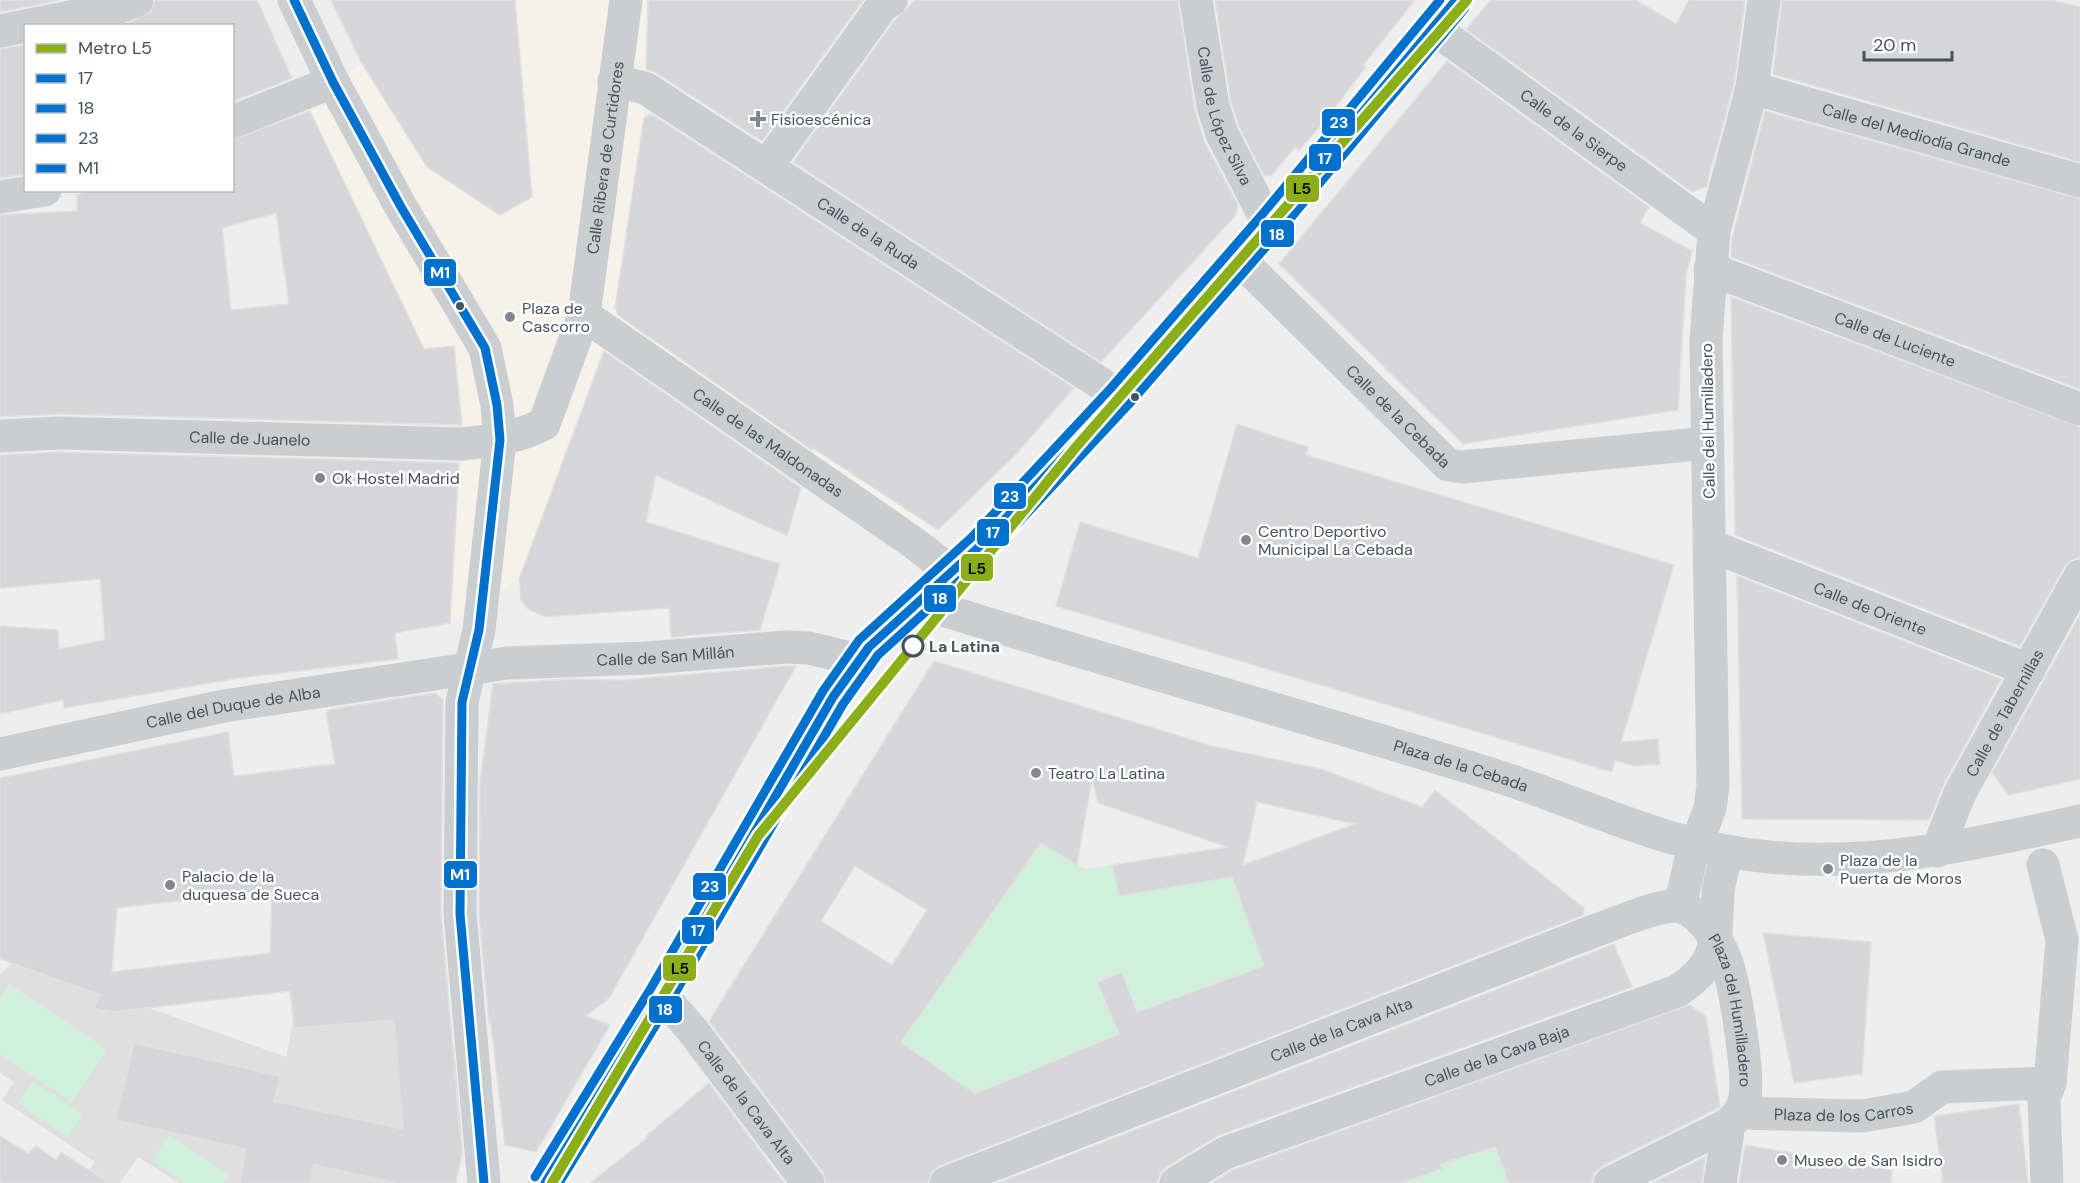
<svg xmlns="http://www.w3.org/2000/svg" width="2080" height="1183" viewBox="0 0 2080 1183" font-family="'DM Sans',sans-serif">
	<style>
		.commercial { fill: #f7f2e9 }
		.education { fill: #e0dfe0 }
		.green { fill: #d1f0db }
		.building { fill: #d6d6d9; stroke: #e0e0e1; stroke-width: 1.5; fill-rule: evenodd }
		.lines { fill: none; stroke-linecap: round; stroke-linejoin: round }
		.minor { stroke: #caced0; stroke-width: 33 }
		.bus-1-casing { stroke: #fff; stroke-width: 14 }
		.bus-2-casing { stroke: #fff; stroke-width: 14 }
		.bus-3-casing { stroke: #fff; stroke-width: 14 }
		.bus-4-casing { stroke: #fff; stroke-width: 14 }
		.bus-1 { stroke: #0072ce; stroke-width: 9 }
		.bus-2 { stroke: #0072ce; stroke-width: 9 }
		.bus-3 { stroke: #0072ce; stroke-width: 9 }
		.bus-4 { stroke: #0072ce; stroke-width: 9 }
		.metro-1-casing { stroke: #fff; stroke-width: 15 }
		.metro-1 { stroke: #8aaf19; stroke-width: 10 }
		.poi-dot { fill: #80898f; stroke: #fff; stroke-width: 2 }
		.bus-dot { fill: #44525c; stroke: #fff; stroke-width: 2 }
		.stop-dot { fill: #fff; stroke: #44525c; stroke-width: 3 }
		.labels { text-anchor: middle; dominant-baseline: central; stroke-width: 5; stroke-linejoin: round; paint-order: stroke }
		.street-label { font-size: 16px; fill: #44525c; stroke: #fff }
		.poi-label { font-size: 16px; fill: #44525c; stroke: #fff; text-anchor: start }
		.stop-label { font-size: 16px; font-weight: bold; fill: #44525c; stroke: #fff; text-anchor: start }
		.line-badge { stroke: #fff; stroke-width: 2 }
		.badge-label { font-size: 16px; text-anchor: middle; font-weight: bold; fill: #fff }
		.pale-badge-label { font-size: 16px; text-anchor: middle; font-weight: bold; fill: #111 }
	</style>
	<rect width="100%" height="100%" fill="#efeeee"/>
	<polygon class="commercial" points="515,0 659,0 648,19 644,118 615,308 619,316 750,407 938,530 914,543 603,327 602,352 519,579 450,623 463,431 454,346 425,349 307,106 333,82 362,64 427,167 501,215 532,197"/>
	<polygon class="education" points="12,963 103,993 94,1008 114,1012 149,1008 286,1057 293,1022 394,1017 397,1051 454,1046 463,1148 456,1183 179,1183 138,1157 120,1183 110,1183 90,1169 95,1162 2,1100 14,1082 0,1073 0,974"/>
	<g class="green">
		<polygon points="1034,838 1085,869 1112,865 1119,896 1232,877 1264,966 1171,1000 1120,1033 975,1094 901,1042 970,944"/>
		<polygon points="9,984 107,1050 72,1102 0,1054 0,998"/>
		<polygon points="33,1081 83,1114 68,1137 18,1103"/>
		<polygon points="169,1135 229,1176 224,1183 185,1183 152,1160"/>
		<polygon points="1506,1143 1499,1157 1509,1183 1401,1183 1441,1169 1440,1164"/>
	</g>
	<g class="building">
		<polygon points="0,0 59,0 0,12"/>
		<polygon points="155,0 257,0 292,78 232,102 232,26 122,26 151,12"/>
		<polygon points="331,0 515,0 532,197 500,215 427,167 361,62"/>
		<polygon points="648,0 863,0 762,141 655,72 646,69"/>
		<polygon points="915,0 1178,0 1195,112 1205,143 1238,205 1236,215 1101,362 793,162 895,20"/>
		<polygon points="1215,0 1415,0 1363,65 1366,67 1323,123 1299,150 1295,147 1271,176 1264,175 1239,127 1231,102"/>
		<polygon points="1491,0 1636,0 1676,24 1689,0 1745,0 1734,84 1706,187 1692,192 1466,29"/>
		<polygon points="1782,0 2052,0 2080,7 2080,162 1773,74"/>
		<polygon points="26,45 26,174 0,178 0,49"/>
		<polygon points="1447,61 1649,207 1640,223 1692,251 1686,276 1678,410 1463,444 1279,264"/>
		<path d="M 310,111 L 424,349 L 454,346 L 462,425 L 60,414 L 0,417 L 0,215 L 77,211 L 77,195 L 94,190 L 232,190 L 232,140 ZM 276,213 L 289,304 L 231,310 L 222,228 Z"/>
		<polygon points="1765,111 2080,199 2080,389 1731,257 1732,239"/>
		<polygon points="651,114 1074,388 1016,454 938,530 813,448 812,450 619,316 615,308 644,118"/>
		<polygon points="1731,297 2080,427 2080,557 2071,560 2064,567 2020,646 1735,535"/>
		<polygon points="604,351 801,488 787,536 656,475 646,522 780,564 760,630 671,637 669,608 546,617 529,610 521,600 519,579"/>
		<polygon points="1237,424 1308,447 1306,455 1674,565 1621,742 1658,739 1660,764 1634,766 1615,760 1612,772 1056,606 1080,522 1198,558"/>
		<polygon points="59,452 459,463 450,623 395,633 398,659 239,678 64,708 63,700 0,714 0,626 58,630 59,649 105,640 100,579 0,588 0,455"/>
		<polygon points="1737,576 2001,679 1944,784 1929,820 1742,819"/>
		<polygon points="2080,615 2080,779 2009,795 1992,773"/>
		<path d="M 934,661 L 1212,746 L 1321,769 L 1422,807 L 1435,790 L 1584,908 L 1583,915 L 939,1166 L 931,1172 L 928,1183 L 826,1183 L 823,1172 L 709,1021 ZM 1092,778 L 1098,803 L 1228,847 L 1112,865 L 1119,896 L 1232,877 L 1264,966 L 1137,1012 L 1122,972 L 1097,982 L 1119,1034 L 975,1094 L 901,1042 L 1041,843 L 1077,865 ZM 1257,802 L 1355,824 L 1243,865 ZM 855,866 L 927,910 L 892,965 L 821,921 Z"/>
		<polygon points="786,666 796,666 609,998 586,1016 610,1025 549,1130 536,1152 505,1145 490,1017 489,1024 479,913 480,783 493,684 573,679 623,680"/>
		<path d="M 435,693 L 443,700 L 441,914 L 462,1153 L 456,1183 L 396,1183 L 314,1165 L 310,1183 L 240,1183 L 246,1149 L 116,1120 L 134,1043 L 280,1076 L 274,1101 L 403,1129 L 394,1020 L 294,1028 L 290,991 L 114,1012 L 93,1008 L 101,995 L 0,959 L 0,778 L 228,732 L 234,776 L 335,764 L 326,712 L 331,709 ZM 272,890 L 270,953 L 112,972 L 117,908 Z"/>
		<polygon points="1763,933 1871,942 1862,1074 1794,1083"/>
		<polygon points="1614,944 1632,987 1219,1135 1166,1167 1160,1174 1157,1183 998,1183"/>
		<polygon points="1689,1005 1706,1016 1720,1107 1602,1166 1594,1173 1591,1183 1509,1183 1495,1147 1440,1164 1442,1169 1401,1183 1212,1183 1233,1170"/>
		<polygon points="709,1083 784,1183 590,1183 647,1138 646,1136"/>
		<polygon points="2019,1104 2028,1183 1943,1183 1934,1116"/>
		<polygon points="0,1136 28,1153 36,1146 56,1160 61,1152 109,1183 0,1183"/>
		<polygon points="1745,1145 1892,1170 1891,1183 1739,1183"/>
		<polygon points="1705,1157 1702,1183 1652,1183"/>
	</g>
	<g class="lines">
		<g class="minor">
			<polyline points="294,0 333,82 401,207 485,348 497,405 500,440 479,630 462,702 460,914 484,1183"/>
			<path id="s1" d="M 1196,0 L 1213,106 L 1222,134 L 1269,225"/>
			<path id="s2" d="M 1433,28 L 1714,231"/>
			<polyline points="0,31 119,7 137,0"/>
			<path id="s3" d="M 614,81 L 645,88 L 1120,396"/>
			<path id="s4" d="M 1752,88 L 2080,181"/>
			<polyline points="232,122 333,82"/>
			<polyline points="767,166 882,6 891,0"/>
			<polyline points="0,197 45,190"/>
			<path id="s5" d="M 1239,259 L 1448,465 L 1462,467 L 1708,443"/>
			<path id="s6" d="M 1710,269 L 2080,409"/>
			<path id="s7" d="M 584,315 L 914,543 L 951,572"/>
			<path id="s8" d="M 0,436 L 59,433 L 461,444 C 491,441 517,438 544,424 L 584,315 L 626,0"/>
			<path id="s9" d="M 1711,546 L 2029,670"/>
			<path id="s10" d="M 918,602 C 1110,663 1305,716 1497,776 C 1591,806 1668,848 1769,857 C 1878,867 1975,844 2080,821"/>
			<path id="s11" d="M 0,754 L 224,706 L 507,663 L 647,658 L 786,647 L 809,648 L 858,660"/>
			<path id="s12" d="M 1937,851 L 1960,793 L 2080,576"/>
			<polyline points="2043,865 2062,940 2050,1083 2044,1098 2047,1183"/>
			<polyline points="1680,907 1690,862 1710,808 1713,786 1706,340 1714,231 1752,88 1764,0"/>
			<path id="s13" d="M 661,994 L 693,1031 L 808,1183"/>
			<path id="s14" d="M 1740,1113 L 1863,1116 L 1914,1107 L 1942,1087 L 2050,1083"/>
			<polyline points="545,1183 661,994 833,697 869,647 980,546 1120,396 1269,225 1456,0"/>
			<path id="s15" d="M 946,1183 L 1594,931 C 1615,924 1661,902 1681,907 C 1701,913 1718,940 1725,958 C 1735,981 1749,1074 1745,1097 C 1743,1109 1737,1116 1729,1124 L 1610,1183"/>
			<path id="s16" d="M 1176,1183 L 1225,1153 L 1677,991 C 1721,963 1715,940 1718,893 C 1719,879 1724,865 1728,852"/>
			<polyline points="1720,1183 1729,1124"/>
		</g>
		<g class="bus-1-casing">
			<polyline id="bus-1" points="545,1183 661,994 833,697 869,647 980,546 1120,396 1269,225 1456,0"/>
		</g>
		<g class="bus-2-casing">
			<polyline id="bus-2" points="559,1183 671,1000 843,704 878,655 989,554 1129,404 1278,233 1465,8"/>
		</g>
		<g class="bus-3-casing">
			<polyline id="bus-3" points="535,1177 651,988 823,691 859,640 972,537 1111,388 1260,217 1440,0"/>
		</g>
		<g class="bus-4-casing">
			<polyline id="bus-4" points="294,0 333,82 401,207 485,348 497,405 500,440 479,630 462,702 460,914 484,1183"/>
		</g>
		<use href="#bus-1" class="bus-1"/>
		<use href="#bus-2" class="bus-2"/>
		<use href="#bus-3" class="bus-3"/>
		<use href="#bus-4" class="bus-4"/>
		<g class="metro-1-casing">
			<polyline id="metro-1" points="552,1183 758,836 1076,447 1467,0"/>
		</g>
		<use href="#metro-1" class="metro-1"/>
	</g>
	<g class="poi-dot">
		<path d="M755 110h6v6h6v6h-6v6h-6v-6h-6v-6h6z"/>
		<circle cx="510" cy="317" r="6"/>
		<circle cx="320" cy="478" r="6"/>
		<circle cx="1246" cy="540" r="6"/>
		<circle cx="1036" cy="773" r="6"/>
		<circle cx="1828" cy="869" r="6"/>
		<circle cx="170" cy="885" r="6"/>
		<circle cx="1782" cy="1160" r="6"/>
	</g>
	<g class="bus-dot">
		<circle cx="460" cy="306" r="5"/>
		<circle cx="1135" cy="397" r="5"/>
	</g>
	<circle class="stop-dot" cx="913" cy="646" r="10"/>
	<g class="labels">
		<g class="street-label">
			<text stroke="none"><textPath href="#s1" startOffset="120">Calle de López Silva</textPath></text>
			<text stroke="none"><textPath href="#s2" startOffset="174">Calle de la Sierpe</textPath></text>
			<text stroke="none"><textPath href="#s4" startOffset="171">Calle del Mediodía Grande</textPath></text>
			<text stroke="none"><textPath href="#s8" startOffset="822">Calle Ribera de Curtidores</textPath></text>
			<text stroke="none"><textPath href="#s3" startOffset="298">Calle de la Ruda</textPath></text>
			<text stroke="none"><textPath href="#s6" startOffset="198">Calle de Luciente</textPath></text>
			<text stroke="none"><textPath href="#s5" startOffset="224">Calle de la Cebada</textPath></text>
			<text transform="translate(1708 421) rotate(-91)">Calle del Humilladero</text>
			<text stroke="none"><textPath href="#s8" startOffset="250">Calle de Juanelo</textPath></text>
			<text stroke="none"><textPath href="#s7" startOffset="224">Calle de las Maldonadas</textPath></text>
			<text stroke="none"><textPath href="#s9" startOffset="171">Calle de Oriente</textPath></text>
			<text stroke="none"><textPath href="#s11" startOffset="674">Calle de San Millán</textPath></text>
			<text stroke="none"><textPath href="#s11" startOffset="238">Calle del Duque de Alba</textPath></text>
			<text stroke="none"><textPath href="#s12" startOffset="154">Calle de Tabernillas</textPath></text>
			<text stroke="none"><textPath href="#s10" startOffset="567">Plaza de la Cebada</textPath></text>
			<text stroke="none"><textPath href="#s15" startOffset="908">Plaza del Humilladero</textPath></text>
			<text stroke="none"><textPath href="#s15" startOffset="424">Calle de la Cava Alta</textPath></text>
			<text stroke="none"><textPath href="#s16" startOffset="346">Calle de la Cava Baja</textPath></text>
			<text stroke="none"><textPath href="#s13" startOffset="138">Calle de la Cava Alta</textPath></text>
			<text stroke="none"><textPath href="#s14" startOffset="104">Plaza de los Carros</textPath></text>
		</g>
		<g class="poi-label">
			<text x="771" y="119">Fisioescénica</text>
			<text x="522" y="308">Plaza de<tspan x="522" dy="18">Cascorro</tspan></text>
			<text x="332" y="478">Ok Hostel Madrid</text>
			<text x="1258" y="531">Centro Deportivo<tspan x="1258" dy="18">Municipal La Cebada</tspan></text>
			<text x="1048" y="773">Teatro La Latina</text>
			<text x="1840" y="860">Plaza de la<tspan x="1840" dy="18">Puerta de Moros</tspan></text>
			<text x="182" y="876">Palacio de la<tspan x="182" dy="18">duquesa de Sueca</tspan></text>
			<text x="1794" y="1160">Museo de San Isidro</text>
		</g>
		<g class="stop-label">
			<text x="929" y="646">La Latina</text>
		</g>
	</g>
	<g class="line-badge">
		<rect x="1321" y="108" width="35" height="29" rx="6" fill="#0072ce"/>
		<rect x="1308" y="143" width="34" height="29" rx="6" fill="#0072ce"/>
		<rect x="1285" y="174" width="35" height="29" rx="6" fill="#8aaf19"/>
		<rect x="1260" y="219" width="35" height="29" rx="6" fill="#0072ce"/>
		<rect x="423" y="258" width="34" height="29" rx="6" fill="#0072ce"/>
		<rect x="993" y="482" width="34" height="28" rx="6" fill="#0072ce"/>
		<rect x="976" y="518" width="34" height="29" rx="6" fill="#0072ce"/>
		<rect x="960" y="553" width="34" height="29" rx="6" fill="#8aaf19"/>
		<rect x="923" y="584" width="34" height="29" rx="6" fill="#0072ce"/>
		<rect x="443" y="860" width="35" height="29" rx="6" fill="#0072ce"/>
		<rect x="692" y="872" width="35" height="29" rx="6" fill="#0072ce"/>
		<rect x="681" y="916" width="34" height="29" rx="6" fill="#0072ce"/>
		<rect x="662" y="954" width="35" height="28" rx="6" fill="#8aaf19"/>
		<rect x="648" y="995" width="35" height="29" rx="6" fill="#0072ce"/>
	</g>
	<g class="badge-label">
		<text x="1339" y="128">23</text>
		<text x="1325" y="164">17</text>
		<text x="1277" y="240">18</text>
		<text x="440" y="278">M1</text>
		<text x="1010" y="502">23</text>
		<text x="993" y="538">17</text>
		<text x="940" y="604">18</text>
		<text x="460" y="880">M1</text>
		<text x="710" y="892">23</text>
		<text x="698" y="936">17</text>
		<text x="665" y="1015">18</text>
	</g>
	<g class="pale-badge-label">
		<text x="1302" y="194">L5</text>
		<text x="977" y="574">L5</text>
		<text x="680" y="974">L5</text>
	</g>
	<rect x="24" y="24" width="210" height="168" fill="#ffffff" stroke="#b4babe" stroke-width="1.5"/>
	<rect x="36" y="44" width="30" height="9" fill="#8aaf19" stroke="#b4babe" stroke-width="1.5"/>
	<text x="78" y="54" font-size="18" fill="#44525c">Metro L5</text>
	<rect x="36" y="74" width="30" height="9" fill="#0072ce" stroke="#b4babe" stroke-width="1.5"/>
	<text x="78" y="84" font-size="18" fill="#44525c">17</text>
	<rect x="36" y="104" width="30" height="9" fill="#0072ce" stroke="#b4babe" stroke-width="1.5"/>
	<text x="78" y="114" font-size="18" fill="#44525c">18</text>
	<rect x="36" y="134" width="30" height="9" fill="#0072ce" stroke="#b4babe" stroke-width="1.5"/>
	<text x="78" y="144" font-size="18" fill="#44525c">23</text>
	<rect x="36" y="164" width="30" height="9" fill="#0072ce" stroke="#b4babe" stroke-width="1.5"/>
	<text x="78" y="174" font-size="18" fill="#44525c">M1</text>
	<path d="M1864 51v9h88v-9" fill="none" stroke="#44525c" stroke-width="3"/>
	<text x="1873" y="51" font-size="18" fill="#44525c" stroke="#ffffff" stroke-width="4.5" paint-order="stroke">20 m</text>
</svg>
